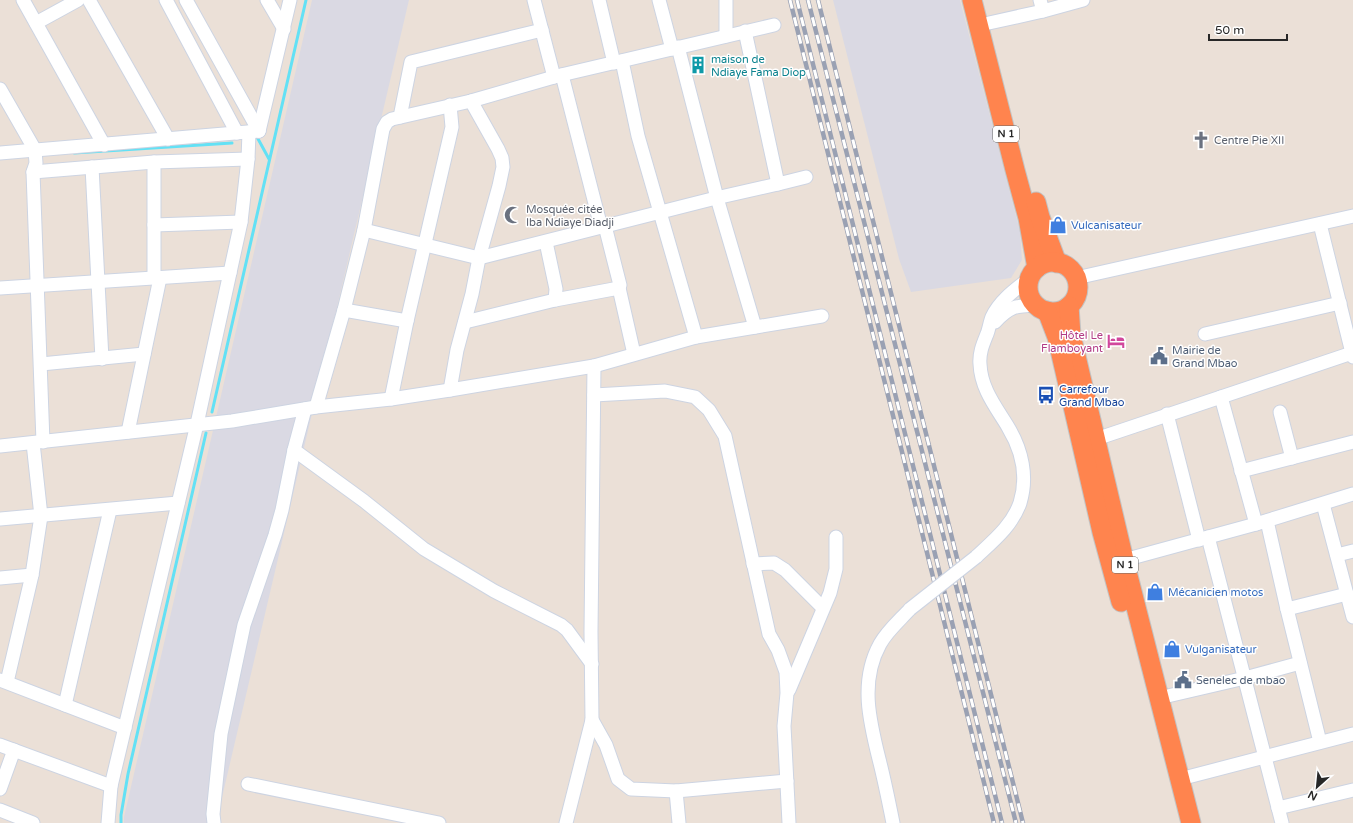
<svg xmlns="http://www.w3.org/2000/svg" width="1353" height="823" viewBox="0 0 1353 823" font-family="'Varela Round',sans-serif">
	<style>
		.industrial { fill: #dad9e3 }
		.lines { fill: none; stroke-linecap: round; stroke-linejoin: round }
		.stream { stroke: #63e1f5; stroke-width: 3 }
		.minor-casing { stroke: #cdd4e2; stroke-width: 15 }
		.highway-casing { stroke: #c3c3c3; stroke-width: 21 }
		.minor { stroke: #fff; stroke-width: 13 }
		.highway { stroke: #ff844e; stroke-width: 19 }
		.rail-casing { stroke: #9aa1b3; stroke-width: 4.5 }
		.rail { stroke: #fff; stroke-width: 3; stroke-dasharray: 9; stroke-linecap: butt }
		.minor-bridge-casing { stroke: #cdd4e2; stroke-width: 15; stroke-linecap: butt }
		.minor-bridge { stroke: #fff; stroke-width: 13 }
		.labels { text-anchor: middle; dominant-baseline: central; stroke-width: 3; stroke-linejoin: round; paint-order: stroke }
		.shield { fill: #fff; stroke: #686868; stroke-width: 1 }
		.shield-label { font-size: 10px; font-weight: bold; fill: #272727 }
		.culture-label { font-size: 11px; fill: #0d838f; stroke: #fff; text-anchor: start }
		.worship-label { font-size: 11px; fill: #5b616d; stroke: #fff; text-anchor: start }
		.shop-label { font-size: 11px; fill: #366cbe; stroke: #fff; text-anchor: start }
		.hotel-label { font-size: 11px; fill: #b23c85; stroke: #fff; text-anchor: end }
		.service-label { font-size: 11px; fill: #4e5e75; stroke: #fff; text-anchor: start }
		.transit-label { font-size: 11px; fill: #164399; stroke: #fff; text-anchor: start }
	</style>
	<rect width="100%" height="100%" fill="#ebe0d7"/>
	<g class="industrial">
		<polygon points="312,0 409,0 216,823 124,823 124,817"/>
		<polygon points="833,0 960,0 1020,231 1022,260 1011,278 911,292 899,259"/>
	</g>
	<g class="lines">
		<g class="stream">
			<polyline points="257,137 269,159"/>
			<polyline points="74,153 232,143"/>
			<polyline points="212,412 306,0"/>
			<polyline points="121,823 121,815 128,774 206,433"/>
		</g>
		<g class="minor-casing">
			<g id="minor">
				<polyline points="23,0 104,145"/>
				<polyline points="89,0 168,139"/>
				<polyline points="166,0 237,133"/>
				<polyline points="186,0 259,131"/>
				<polyline points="267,0 284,29"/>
				<polyline points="534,0 554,77"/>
				<polyline points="599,0 614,63"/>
				<polyline points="659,0 672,49"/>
				<polyline points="1043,11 1083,0"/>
				<polyline points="36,23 78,0"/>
				<polyline points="989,23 1043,11 1040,0"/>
				<polyline points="745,31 778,184"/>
				<polyline points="726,36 726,0"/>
				<polyline points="678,47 717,198 755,327"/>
				<polyline points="622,61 638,136 696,337"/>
				<polyline points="562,75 601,227"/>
				<polyline points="0,89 35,150 36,163 33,172"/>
				<polyline points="400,117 411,62 542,30"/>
				<polyline points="259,131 290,0"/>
				<polyline points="0,153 259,131"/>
				<polyline points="154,162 154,278"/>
				<polyline points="92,167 102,359"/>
				<polyline points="1320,224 1353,357"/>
				<polyline points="154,225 241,222"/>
				<polyline points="364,230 479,258 716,198 778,184 806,177"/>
				<polyline points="546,242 556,289 555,300"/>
				<polyline points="1076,278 1353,216"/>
				<polyline points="0,288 230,273"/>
				<polyline points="619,288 634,354"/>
				<polyline points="407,321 344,310 364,230 383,129 387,122 392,119 471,101 561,75 774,25"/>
				<polyline points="465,322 555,300 619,288 620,285 605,226"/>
				<path d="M 995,322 C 1010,306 1015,306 1036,305"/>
				<polyline points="1205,334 1340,303"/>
				<polyline points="41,364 144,354"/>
				<polyline points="450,390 457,350 472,294 479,258 499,186 503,167 502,158 498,149 471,101"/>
				<polyline points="594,395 665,391 695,397 709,410 725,436 769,634 778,650 786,672 787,693 784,726 789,823"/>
				<polyline points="1221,397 1256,524"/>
				<polyline points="391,399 407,321 452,127 450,105"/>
				<polyline points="316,407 344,310"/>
				<polyline points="1280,412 1292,458"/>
				<polyline points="1167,414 1199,540"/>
				<polyline points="128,432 160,278"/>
				<polyline points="1096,439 1352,353"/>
				<polyline points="43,442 33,172 154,162 248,159"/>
				<polyline points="0,446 232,421 316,407 391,399 450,390 594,366 696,337 822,316"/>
				<polyline points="294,450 364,501 424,549 494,591 561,625 567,630 592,664"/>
				<polyline points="1241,471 1353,442"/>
				<polyline points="1323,504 1353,617"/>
				<polyline points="0,519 178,503"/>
				<polyline points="1267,521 1287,609 1320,742"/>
				<polyline points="1208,537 1282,823"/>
				<polyline points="1337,555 1353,551"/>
				<path d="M 976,557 C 993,541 1012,526 1020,503 C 1028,477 1022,450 1008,427 C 996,407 981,389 980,364 C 979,353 983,344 987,334 C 989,329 990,322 992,317 C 1000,300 1016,289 1030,278"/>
				<polyline points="1124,560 1256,524 1353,494"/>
				<polyline points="753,564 774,563 785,570 823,608"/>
				<polyline points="0,578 32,575"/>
				<polyline points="1287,609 1347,594"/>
				<polyline points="0,680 125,728"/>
				<polyline points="7,682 32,575 41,516 33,443"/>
				<polyline points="789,690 830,593 836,569 836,537"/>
				<polyline points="1159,698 1245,678 1300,663"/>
				<polyline points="65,705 110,510"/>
				<polyline points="592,720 606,745 618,779 631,789 676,791 787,781"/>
				<polyline points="0,745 111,786"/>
				<polyline points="1180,779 1353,734"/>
				<polyline points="248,784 439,823"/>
				<polyline points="0,789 14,750"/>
				<polyline points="676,791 679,823"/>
				<polyline points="1278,808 1353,790"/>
				<polyline points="0,810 33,823"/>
				<polyline points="108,823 111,786 197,424 241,222 248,159 249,132"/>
				<polyline points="214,823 213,814 221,734 244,625 275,535 282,510 294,450 305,409"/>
				<polyline points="566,823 592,720 591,632 594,366"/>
				<path d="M 893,823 C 889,803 885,783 880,763 C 870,723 859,682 880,644 C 887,631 900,620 910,609"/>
			</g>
		</g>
		<g class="highway-casing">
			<g id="highway">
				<polyline points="972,0 1015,170 1028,218 1037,268"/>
				<polyline points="1036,202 1040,217 1057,263"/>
				<circle cx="1053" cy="287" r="25"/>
				<polyline points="1069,306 1071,335 1124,560 1191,823"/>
				<polyline points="1047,311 1057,337 1102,532 1121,602"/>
			</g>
		</g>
		<use href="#minor" class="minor"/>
		<use href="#highway" class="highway"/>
		<g class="rail-casing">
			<g id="rail">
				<polyline points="790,0 994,823"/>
				<polyline points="797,0 1002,823"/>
				<polyline points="808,0 1016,823"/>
				<polyline points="818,0 1023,823"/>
			</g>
		</g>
		<use href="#rail" class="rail"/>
		<g class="minor-bridge-casing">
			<polyline id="minor-bridge" points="910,609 976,557"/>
		</g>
		<use href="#minor-bridge" class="minor-bridge"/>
	</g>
	<defs>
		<g id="building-bare" transform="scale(1.38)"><path d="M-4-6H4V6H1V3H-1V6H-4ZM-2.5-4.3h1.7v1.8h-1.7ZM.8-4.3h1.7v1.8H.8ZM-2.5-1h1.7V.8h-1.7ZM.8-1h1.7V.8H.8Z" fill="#0f9aa8" stroke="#fff" stroke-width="2.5" paint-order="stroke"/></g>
		<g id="church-bare" transform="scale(1.38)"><path d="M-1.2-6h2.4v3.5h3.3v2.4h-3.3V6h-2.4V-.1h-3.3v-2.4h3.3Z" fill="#6b7280" stroke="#fff" stroke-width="2.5" paint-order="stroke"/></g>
		<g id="mosque-bare" transform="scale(1.38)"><path d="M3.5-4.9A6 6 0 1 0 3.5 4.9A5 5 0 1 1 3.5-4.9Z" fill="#6b7280" stroke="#fff" stroke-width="2.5" paint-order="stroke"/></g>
		<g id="shop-bare" transform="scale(1.38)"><path d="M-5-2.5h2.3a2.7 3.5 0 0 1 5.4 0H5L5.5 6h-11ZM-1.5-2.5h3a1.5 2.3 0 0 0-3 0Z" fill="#3f7fe0" stroke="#fff" stroke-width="2.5" paint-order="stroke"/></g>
		<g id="hotel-bare" transform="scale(1.38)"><path d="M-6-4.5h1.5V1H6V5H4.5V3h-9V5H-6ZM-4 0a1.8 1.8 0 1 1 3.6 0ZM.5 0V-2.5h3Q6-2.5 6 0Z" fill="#d1479c" stroke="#fff" stroke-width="2.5" paint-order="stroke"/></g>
		<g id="civic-bare" transform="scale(1.38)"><path d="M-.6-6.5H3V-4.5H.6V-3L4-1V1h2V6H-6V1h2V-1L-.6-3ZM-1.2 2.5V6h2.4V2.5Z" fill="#5c6f8a" stroke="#fff" stroke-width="2.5" paint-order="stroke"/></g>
		<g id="bus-bare" transform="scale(1.38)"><path d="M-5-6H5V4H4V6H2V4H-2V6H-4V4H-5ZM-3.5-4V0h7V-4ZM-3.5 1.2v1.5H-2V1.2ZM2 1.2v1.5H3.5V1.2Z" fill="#1a4fb4" stroke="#fff" stroke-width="2.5" paint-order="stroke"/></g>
	</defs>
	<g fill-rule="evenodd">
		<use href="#building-bare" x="698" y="65"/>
		<use href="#church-bare" x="1201" y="140"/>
		<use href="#mosque-bare" x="513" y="215"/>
		<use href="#shop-bare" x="1058" y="225"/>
		<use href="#hotel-bare" x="1116" y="341"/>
		<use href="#civic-bare" x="1159" y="356"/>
		<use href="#bus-bare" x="1046" y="395"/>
		<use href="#shop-bare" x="1155" y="592"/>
		<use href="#shop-bare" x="1172" y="649"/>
		<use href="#civic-bare" x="1183" y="680"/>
	</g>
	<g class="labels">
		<g class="shield">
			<rect x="993" y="126" width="26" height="16" rx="3"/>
			<rect x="1112" y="557" width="26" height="16" rx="3"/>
		</g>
		<g class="shield-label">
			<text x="1006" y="134">N 1</text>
			<text x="1125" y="565">N 1</text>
		</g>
		<g class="culture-label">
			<text x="711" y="59">maison de<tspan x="711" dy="13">Ndiaye Fama Diop</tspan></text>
		</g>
		<g class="worship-label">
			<text x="1214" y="140">Centre Pie XII</text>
			<text x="526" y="209">Mosquée citée<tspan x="526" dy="13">Iba Ndiaye Diadji</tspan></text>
		</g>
		<g class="shop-label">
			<text x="1071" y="225">Vulcanisateur</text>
			<text x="1168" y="592">Mécanicien motos</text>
			<text x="1185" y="649">Vulganisateur</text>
		</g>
		<g class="hotel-label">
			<text x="1103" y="335">Hôtel Le<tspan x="1103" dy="13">Flamboyant</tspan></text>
		</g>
		<g class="service-label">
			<text x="1172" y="350">Mairie de<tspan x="1172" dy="13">Grand Mbao</tspan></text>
			<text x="1196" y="680">Senelec de mbao</text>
		</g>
		<g class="transit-label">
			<text x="1059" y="389">Carrefour<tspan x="1059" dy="13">Grand Mbao</tspan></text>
		</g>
	</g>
	<g transform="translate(1317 787) rotate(207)" stroke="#ffffff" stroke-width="3" paint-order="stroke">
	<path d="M0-3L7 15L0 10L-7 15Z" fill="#272727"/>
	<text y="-6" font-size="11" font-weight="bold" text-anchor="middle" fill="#272727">N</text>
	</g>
	<path d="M1209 34v6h78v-6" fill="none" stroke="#272727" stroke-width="2"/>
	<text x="1215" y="34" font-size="12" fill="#272727" stroke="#ffffff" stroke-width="3" paint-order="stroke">50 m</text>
</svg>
